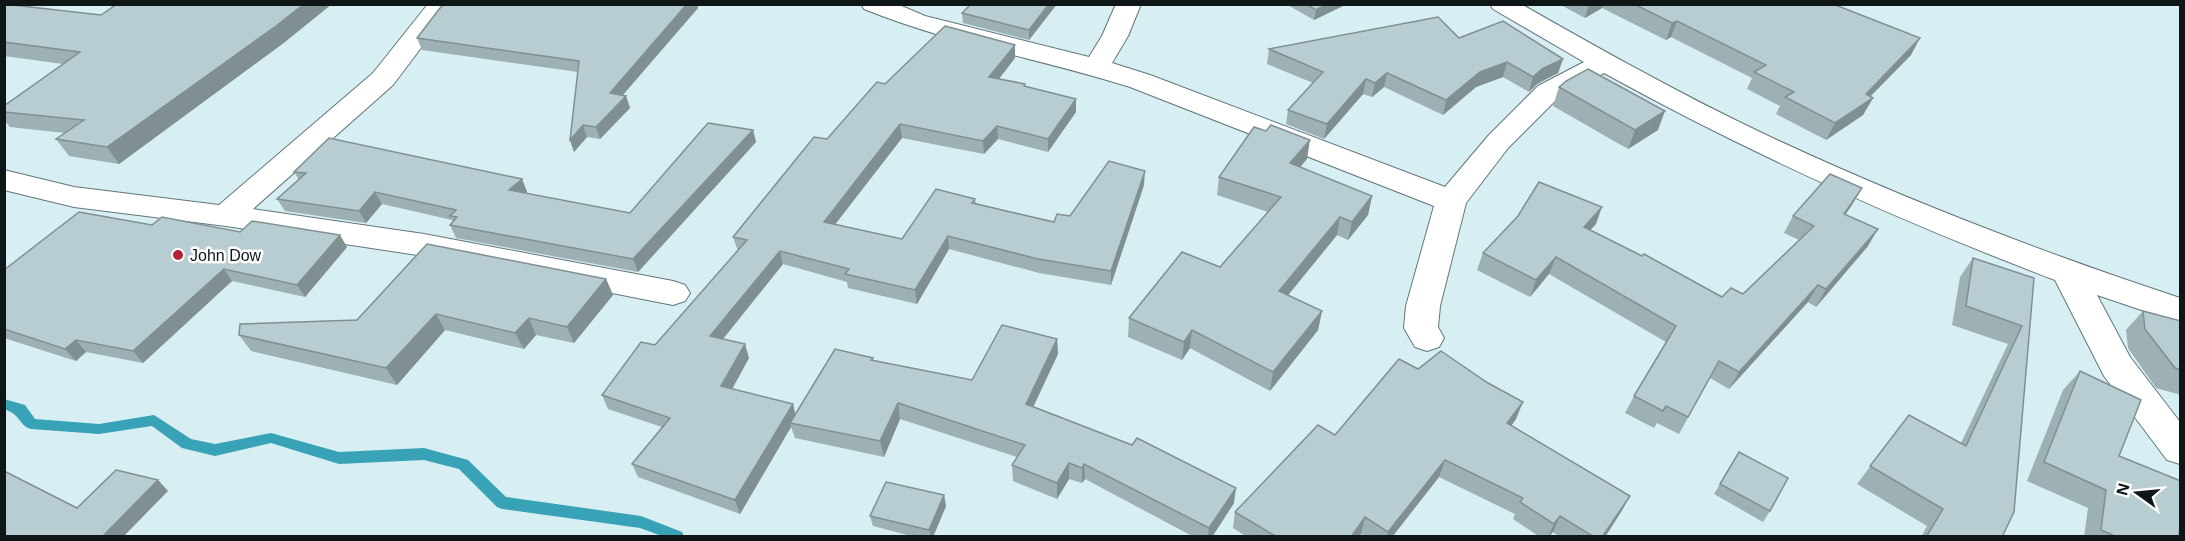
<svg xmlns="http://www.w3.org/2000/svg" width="2185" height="541" viewBox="0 0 2185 541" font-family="Helvetica,sans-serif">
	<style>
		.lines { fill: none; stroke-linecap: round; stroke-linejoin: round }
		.stream { fill: #38a2b6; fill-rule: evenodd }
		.minor-casing { stroke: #62767b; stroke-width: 2 }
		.minor { fill: #fff; fill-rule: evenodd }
		.wall { fill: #9db0b4 }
		.shaded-wall { fill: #809092 }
		.building { fill: #b7cdd1; stroke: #809092; stroke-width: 1.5 }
		.poi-dot { fill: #b42237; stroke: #fff; stroke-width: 2 }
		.labels { text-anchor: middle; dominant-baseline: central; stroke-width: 5; stroke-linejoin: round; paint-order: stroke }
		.poi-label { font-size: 16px; fill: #0e1618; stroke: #fff; text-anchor: start }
	</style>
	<rect width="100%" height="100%" fill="#d7eef3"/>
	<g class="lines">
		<path class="stream" d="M 4,399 L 25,405 L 35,419 L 99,424 L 154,415 L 191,439 L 215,444 L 271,433 L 339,452 L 424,448 L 468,460 L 506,497 L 641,516 L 682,532 L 684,536 L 662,536 L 640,528 L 502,509 L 497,507 L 459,469 L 424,460 L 339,464 L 271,443 L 215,456 L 182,448 L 152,426 L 99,434 L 31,429 C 19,426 22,415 4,409 Z"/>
		<g class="minor-casing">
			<g id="minor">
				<polygon points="428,4 454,4 393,85 253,209 424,234 673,281 685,285 690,293 685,301 673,305 424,256 226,226 74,207 4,190 4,170 74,187 219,205 373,73"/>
				<path d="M 861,4 L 897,4 L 925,16 L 1089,57 L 1102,36 L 1116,4 L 1141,4 L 1128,36 L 1112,63 L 1150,75 L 1445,187 L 1488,136 L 1538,86 L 1584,62 L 1493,9 L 1490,4 L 1521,4 C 1600,49 1680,94 1762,133 C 1898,197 2038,251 2180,298 L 2180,323 L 2097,295 L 2130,357 L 2180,422 L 2180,464 L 2167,460 L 2104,376 L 2055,280 C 1900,221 1749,153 1604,73 L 1558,98 L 1508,148 L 1466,203 L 1440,306 L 1438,327 L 1444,338 L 1439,347 L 1427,351 L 1415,347 L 1404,328 L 1406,306 L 1434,206 L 1130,87 C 1042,59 950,44 864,9 Z"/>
			</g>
		</g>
		<use href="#minor" class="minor"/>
	</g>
	<g class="wall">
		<polygon points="4,4 285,42 119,164 69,156 56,139 65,133 10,127 4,120 4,106 63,64 4,56"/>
		<polygon points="444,4 697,4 698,8 623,95 626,96 630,108 600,139 587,137 574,152 570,140 578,72 422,50 417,38"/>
		<polygon points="1057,4 1029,40 963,23 962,13"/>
		<polygon points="1286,4 1347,4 1314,20"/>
		<polygon points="1559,4 1833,4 1911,55 1870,96 1873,98 1863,115 1826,140 1776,114 1780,106 1747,89 1752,78 1671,37 1666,40 1602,8 1585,18"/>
		<polygon points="1459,38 1563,59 1558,73 1537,84 1529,92 1503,77 1476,87 1443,115 1384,87 1372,97 1363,94 1324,139 1286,124 1288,110 1313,83 1267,64 1269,49"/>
		<polygon points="1015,58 999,79 1025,84 1025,86 1076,99 1076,112 1048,152 998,139 984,154 902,138 835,224 902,239 975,199 976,203 1054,222 1070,216 1144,185 1111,285 1039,273 949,249 917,304 848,288 847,282 783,264 723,339 749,358 732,389 793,404 795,414 873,358 873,361 972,380 1057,339 1058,354 1033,407 1234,503 1212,537 1194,537 1085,479 1082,483 1069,479 1057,499 1013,481 1012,465 1017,457 900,419 884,457 795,438 791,427 740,514 638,477 632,464 662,427 608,409 602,395 655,345 738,251 733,237 827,139 885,84"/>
		<polygon points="1559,87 1658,130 1628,149 1553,106"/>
		<polygon points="753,130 756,142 638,272 456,238 450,225 453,222 452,220 382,204 366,223 285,211 277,199 299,180 294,172 522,179 527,192 526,193 630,213"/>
		<polygon points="1307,159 1300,167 1372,196 1368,215 1348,240 1337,235 1288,295 1322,311 1318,330 1270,391 1190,348 1182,360 1128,337 1129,318 1220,267 1268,212 1217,195 1219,177"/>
		<polygon points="1852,205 1845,214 1868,246 1816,307 1808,302 1729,389 1710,378 1679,434 1657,423 1654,428 1625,413 1634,396 1666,342 1549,274 1530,297 1477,270 1483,253 1596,224 1590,230 1722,297 1743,294 1799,240 1784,233 1793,216"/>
		<polygon points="152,225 240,232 347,247 305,297 232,281 143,363 86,352 76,361 4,338 4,270"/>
		<polygon points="1973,258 2034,278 2002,537 1921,537 1927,526 1857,484 1909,415 1961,443 2008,344 1952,325 1960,277"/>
		<polygon points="606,279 613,295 574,343 536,335 524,349 445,330 397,385 251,351 239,335 357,320"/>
		<polygon points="2143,311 2181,321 2181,395 2156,388 2128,348 2126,330"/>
		<polygon points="1418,369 1516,419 1511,426 1630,496 1621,512 1605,537 1560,537 1553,532 1549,537 1540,537 1513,519 1515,514 1439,477 1392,537 1366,537 1361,534 1359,537 1247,537 1233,528 1235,512 1335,435"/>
		<polygon points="2080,371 2119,456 2179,537 2084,537 2088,508 2027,481 2063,390"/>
		<polygon points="1739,452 1770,511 1763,522 1714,494"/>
		<polygon points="944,495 946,506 933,537 915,537 873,526 870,516"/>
	</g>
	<g class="shaded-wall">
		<polygon points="304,4 332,4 285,42 119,164 107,147"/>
		<polygon points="687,4 697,4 698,8 614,105 610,93"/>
		<polygon points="1049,4 1057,4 1029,40 1029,30"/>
		<polygon points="1327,4 1347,4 1314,20 1316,10"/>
		<polygon points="1589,4 1603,4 1602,8 1585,18"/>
		<polygon points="1677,21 1671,37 1666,40 1672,23"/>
		<polygon points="1920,38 1911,55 1862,105 1873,98 1863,115 1826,140 1835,123 1866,94"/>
		<polygon points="1015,45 1015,58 990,90 989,77"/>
		<polygon points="1563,59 1558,73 1537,84 1529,92 1533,77 1542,69"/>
		<polygon points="1507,62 1503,77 1476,87 1443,115 1446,100 1480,72"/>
		<polygon points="1387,73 1384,87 1372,97 1375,83"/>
		<polygon points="1366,79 1363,94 1324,139 1327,124"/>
		<polygon points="626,96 630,108 600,139 596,127"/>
		<polygon points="1076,99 1076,112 1048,152 1048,139"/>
		<polygon points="1665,111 1658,130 1628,149 1635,130"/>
		<polygon points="900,124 902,138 827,235 824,222"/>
		<polygon points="583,125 587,137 574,152 570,140"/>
		<polygon points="997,126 998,139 984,154 983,141"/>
		<polygon points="753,130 756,142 638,272 633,259"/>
		<polygon points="1310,140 1307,159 1288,181 1290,163"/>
		<polygon points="1145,171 1144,185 1111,285 1111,271"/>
		<polygon points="522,179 527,192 514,202 509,190"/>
		<polygon points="1862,188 1852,205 1834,231 1844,214"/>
		<polygon points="375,192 382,204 366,223 359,211"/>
		<polygon points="1372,196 1368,215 1348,240 1352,222"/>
		<polygon points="1602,207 1596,224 1577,244 1584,227"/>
		<polygon points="1340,217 1337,235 1276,310 1279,291"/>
		<polygon points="1878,229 1868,246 1816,307 1826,289"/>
		<polygon points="340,235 347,247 305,297 297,285"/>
		<polygon points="948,236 949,249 917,304 915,290"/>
		<polygon points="780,251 783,264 714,350 710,336"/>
		<polygon points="1556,257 1549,274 1530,297 1536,280"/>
		<polygon points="224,269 232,281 143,363 133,351"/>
		<polygon points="606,279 613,295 574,343 567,327"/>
		<polygon points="1818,285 1808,302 1729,389 1739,372"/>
		<polygon points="1322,311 1318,330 1270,391 1273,372"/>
		<polygon points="436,314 445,330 397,385 386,368"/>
		<polygon points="529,318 536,335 524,349 515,333"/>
		<polygon points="1192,330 1190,348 1182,360 1184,342"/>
		<polygon points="1057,339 1058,354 1027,420 1026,404"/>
		<polygon points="76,340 86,352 76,361 65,349"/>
		<polygon points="745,344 749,358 726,400 721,386"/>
		<polygon points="1523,402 1516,419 1501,440 1507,423"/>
		<polygon points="898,403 900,419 884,457 880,441"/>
		<polygon points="793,404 796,418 790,423 791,427 740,514 735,500"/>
		<polygon points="1445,460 1439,477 1392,537 1387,537 1388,532"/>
		<polygon points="1069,463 1069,479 1057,499 1057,483"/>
		<polygon points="1084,464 1085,479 1082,483 1082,468"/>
		<polygon points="158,480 168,491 123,537 102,537"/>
		<polygon points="1236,488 1234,503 1212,537 1208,537 1209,528"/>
		<polygon points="944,495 946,506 933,537 931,537 929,530"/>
		<polygon points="1630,496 1621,512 1605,537 1602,537"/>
		<polygon points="1560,516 1553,532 1548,537 1554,524"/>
		<polygon points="1365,517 1361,534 1359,537 1351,537"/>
	</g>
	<g class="building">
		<polygon points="4,4 101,15 117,4 304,4 276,26 107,147 56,139 84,120 4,112 4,106 80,52 4,42"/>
		<polygon points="444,4 687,4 610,93 626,96 596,127 583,125 570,140 579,61 417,38 440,8"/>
		<polygon points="971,4 1049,4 1029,30 962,13"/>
		<polygon points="1306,4 1327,4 1316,10"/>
		<polygon points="1634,4 1833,4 1920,38 1866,94 1873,98 1835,123 1785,97 1794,92 1754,72 1766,65 1677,21 1672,23"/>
		<polygon points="1438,17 1459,38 1503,21 1563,59 1542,69 1533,77 1507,62 1480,72 1446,100 1387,73 1375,83 1366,79 1327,124 1288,110 1323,72 1269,49"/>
		<polygon points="945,26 1015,45 989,77 1025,84 1024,86 1076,99 1048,139 997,126 983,141 900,124 824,222 902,239 936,189 975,199 972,203 1054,222 1057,214 1070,216 1109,161 1145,171 1111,271 1038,259 948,236 915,290 845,274 849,269 780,251 710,336 745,344 721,386 793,404 735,500 632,464 670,418 602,395 641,342 655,345 747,240 733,237 814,137 827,139 877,82 885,84"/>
		<polygon points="1588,69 1665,111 1635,130 1559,87 1566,81"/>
		<polygon points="708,123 753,130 633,259 450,225 457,217 450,216 456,210 375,192 359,211 277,199 306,173 294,172 329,138 522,179 509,190 630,213"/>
		<polygon points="1271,125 1310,140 1290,163 1372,196 1352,222 1340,217 1279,291 1322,311 1273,372 1192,330 1184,342 1129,318 1182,252 1220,267 1281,197 1219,177 1254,127 1266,131"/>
		<polygon points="1830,174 1862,188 1844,214 1878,229 1826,289 1818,285 1739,372 1719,361 1688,417 1666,406 1663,411 1634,396 1676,326 1556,257 1536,280 1483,253 1518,216 1539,182 1602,207 1584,227 1642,256 1644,254 1722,297 1731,288 1743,294 1814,226 1793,216"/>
		<polygon points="79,212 152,225 162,217 240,232 252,221 340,235 297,285 224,269 133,351 76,340 65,349 4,329 4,270"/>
		<polygon points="427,244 606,279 567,327 529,318 515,333 436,314 386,368 239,335 240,324 357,320"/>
		<polygon points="1973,258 2034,278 2014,512 2002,537 1926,537 1943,509 1870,466 1909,415 1966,446 2022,326 1966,306"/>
		<polygon points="2143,311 2181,321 2181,370 2175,368 2145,329"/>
		<polygon points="1002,325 1057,339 1026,404 1132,445 1137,438 1236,488 1209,528 1084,464 1082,468 1069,463 1057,483 1012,465 1025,445 898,403 880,441 790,423 835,349 873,358 871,360 972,380"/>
		<polygon points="1441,351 1488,383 1523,402 1507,423 1630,496 1602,537 1594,537 1560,516 1554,524 1520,502 1523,498 1445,460 1388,532 1365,517 1351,537 1277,537 1235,512 1318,425 1335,435 1399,359 1418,369"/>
		<polygon points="2080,371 2141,400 2119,456 2181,481 2181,513 2179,537 2117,537 2101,530 2106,490 2044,462"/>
		<polygon points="1739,452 1788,478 1770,511 1720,484"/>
		<polygon points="116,470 158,480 102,537 4,537 4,474 6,472 77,508"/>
		<polygon points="886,482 944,495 929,530 870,516"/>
	</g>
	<circle class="poi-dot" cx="178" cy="255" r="6"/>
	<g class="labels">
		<g class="poi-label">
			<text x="190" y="255">John Dow</text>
		</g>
	</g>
	<rect width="2185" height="541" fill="none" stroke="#0e1618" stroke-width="12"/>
	<g transform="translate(2137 493) rotate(285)" stroke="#ffffff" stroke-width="4.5" paint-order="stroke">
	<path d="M0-4.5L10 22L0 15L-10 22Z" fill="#0e1618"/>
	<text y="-9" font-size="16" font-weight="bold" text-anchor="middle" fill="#0e1618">N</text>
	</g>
</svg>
